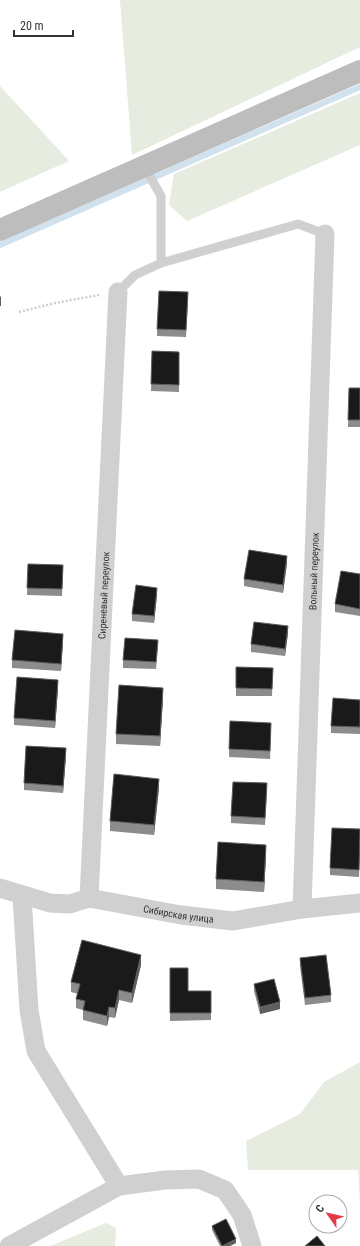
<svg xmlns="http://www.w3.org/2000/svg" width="360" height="1246" viewBox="0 0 360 1246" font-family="'Roboto Condensed',sans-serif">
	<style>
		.green { fill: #e6ecdf }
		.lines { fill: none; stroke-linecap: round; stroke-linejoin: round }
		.stream { stroke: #cfe2ee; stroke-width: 6 }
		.path { stroke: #cdcdcd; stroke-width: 2.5; stroke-dasharray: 2 2; stroke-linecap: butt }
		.service { stroke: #d0d0d0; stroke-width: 9 }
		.minor { stroke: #d0d0d0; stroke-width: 19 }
		.secondary { stroke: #bdbdbd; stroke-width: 22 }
		.wall { fill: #8c8c8c }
		.shaded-wall { fill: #5f5f5f }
		.building { fill: #1a1a1a; stroke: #5f5f5f }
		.labels { text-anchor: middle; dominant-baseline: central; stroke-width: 4; stroke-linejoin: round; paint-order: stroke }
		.street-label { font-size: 10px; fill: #333; stroke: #fff }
	</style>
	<rect width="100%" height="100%" fill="#fff"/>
	<g class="green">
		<polygon points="120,0 360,0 360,47 132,155"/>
		<polygon points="0,86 69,161 0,192"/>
		<polygon points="360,93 360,145 187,221 169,205 174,174"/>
		<polygon points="360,1062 360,1204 358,1170 248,1170 246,1141 300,1114 324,1082"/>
		<polygon points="106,1223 116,1228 115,1246 50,1246"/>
	</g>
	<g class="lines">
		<polyline class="stream" points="0,245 360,87"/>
		<polyline class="path" points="19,312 55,303 99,295"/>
		<g class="service">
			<polyline points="144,166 161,196 161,263"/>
			<polyline points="118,292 135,275 161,263 298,224 325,234"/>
		</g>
		<g class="minor">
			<path id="s1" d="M 0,888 L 50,903 L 70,904 L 89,898 L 181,915 L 233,921 L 302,909 L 360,903"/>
			<polyline points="22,896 29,1010 36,1051 119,1186"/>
			<path id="s2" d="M 89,898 L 118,292"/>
			<path id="s3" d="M 302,909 L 325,234"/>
			<polyline points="9,1246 119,1186 165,1180 199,1179 225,1190 242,1215 252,1246"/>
		</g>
		<polyline class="secondary" points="0,230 360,71"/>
	</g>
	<g class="wall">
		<polygon points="188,299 186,337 157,336 157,329"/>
		<polygon points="152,351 179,352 179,392 151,391"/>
		<polygon points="349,388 360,388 360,427 348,427"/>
		<polygon points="287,563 283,593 244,586 244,579"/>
		<polygon points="28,564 63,565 62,596 27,595"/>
		<polygon points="360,574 360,616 335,612 335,604"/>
		<polygon points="157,595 154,623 132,621 132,614"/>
		<polygon points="288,633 285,656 251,652 251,644"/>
		<polygon points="63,641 61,671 12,668 12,660"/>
		<polygon points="158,647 156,669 123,668 123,660"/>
		<polygon points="236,667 273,668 272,696 236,696"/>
		<polygon points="58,688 55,728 14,725 14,718"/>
		<polygon points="163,698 160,746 116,744 116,734"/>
		<polygon points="360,700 360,734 331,733 331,726"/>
		<polygon points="271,730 270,759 229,757 229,749"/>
		<polygon points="66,756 63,793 24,790 24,783"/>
		<polygon points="159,788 154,835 110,831 110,821"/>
		<polygon points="267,791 265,825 231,823 231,816"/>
		<polygon points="360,829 360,852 359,877 330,875 330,868"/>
		<polygon points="266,855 264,892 216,889 216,879"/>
		<polygon points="300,958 331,995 331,1002 305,1005 300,966"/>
		<polygon points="141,965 132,1003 119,1000 115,1018 109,1017 107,1026 83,1020 83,1010 76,1008 76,999 78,994 71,992 71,982"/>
		<polygon points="170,968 188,991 211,991 211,1020 170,1021"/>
		<polygon points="254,984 280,1009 260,1014 254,991"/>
		<polygon points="212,1226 236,1243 230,1246 220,1246 212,1230"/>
	</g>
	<g class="shaded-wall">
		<polygon points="1,296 1,306 0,306 0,297"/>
		<polygon points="287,556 287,563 283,593 283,585"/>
		<polygon points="157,588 157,595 154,623 154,616"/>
		<polygon points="288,626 288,633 285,656 285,649"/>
		<polygon points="63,634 63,641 61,671 61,664"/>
		<polygon points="58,680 58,688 55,728 55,721"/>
		<polygon points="163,688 163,698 160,746 160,736"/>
		<polygon points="66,748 66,756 63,793 63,786"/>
		<polygon points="159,779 159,788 154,835 154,825"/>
		<polygon points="266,845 266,855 264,892 264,882"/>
		<polygon points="141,955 141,965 132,1003 132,993"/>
		<polygon points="119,990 119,1000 115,1018 115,1008"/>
		<polygon points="280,1002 280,1009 260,1014 260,1007"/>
		<polygon points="109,1007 109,1017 107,1026 107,1016"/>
		<polygon points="236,1239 236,1243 230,1246 222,1246"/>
	</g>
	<g class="building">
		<polygon points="159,291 188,292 186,330 157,329"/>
		<polygon points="152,351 179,352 179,385 151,384"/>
		<polygon points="349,388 360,388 360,420 348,420"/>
		<polygon points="249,550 287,556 283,585 244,579"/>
		<polygon points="28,564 63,565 62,589 27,588"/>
		<polygon points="341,571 360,574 360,609 335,604"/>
		<polygon points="136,585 157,588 154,616 132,614"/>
		<polygon points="254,622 288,626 285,649 251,644"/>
		<polygon points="15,630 63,634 61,664 12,660"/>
		<polygon points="125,638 158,640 156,662 123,660"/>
		<polygon points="236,667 273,668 272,689 236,688"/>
		<polygon points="17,677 58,680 55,721 14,718"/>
		<polygon points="119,685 163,688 160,736 116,734"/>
		<polygon points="333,698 360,700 360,727 331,726"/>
		<polygon points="230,721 271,723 270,751 229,749"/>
		<polygon points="26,746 66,748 63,786 24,783"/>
		<polygon points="114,774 159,779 154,825 110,821"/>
		<polygon points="233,782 267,783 265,818 231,816"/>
		<polygon points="332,828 360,829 359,870 330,868"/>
		<polygon points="218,842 266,845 264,882 216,879"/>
		<polygon points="82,940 141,955 132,993 119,990 115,1008 109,1007 107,1016 83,1010 85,1001 76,999 80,984 71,982"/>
		<polygon points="326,955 331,995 305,998 300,958"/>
		<polygon points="170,968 188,968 188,991 211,991 211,1013 170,1013"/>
		<polygon points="274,979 280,1002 260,1007 254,984"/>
		<polygon points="226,1219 236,1239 222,1246 212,1226"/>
		<polygon points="317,1236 325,1246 305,1246"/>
	</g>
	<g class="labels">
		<g class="street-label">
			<text stroke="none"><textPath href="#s3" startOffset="338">Вольный переулок</textPath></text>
			<text stroke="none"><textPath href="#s2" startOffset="303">Сиреневый переулок</textPath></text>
			<text stroke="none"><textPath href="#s1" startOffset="183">Сибирская улица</textPath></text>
		</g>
	</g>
	<g transform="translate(328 1214) rotate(304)"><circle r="19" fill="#ffffff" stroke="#adadad"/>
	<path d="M0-3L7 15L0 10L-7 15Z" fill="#e63946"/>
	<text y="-6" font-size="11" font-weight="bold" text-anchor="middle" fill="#333333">С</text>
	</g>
	<path d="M14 30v6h59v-6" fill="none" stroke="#333333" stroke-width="2"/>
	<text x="20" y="30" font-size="12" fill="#333333" stroke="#ffffff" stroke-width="3" paint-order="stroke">20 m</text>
</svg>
